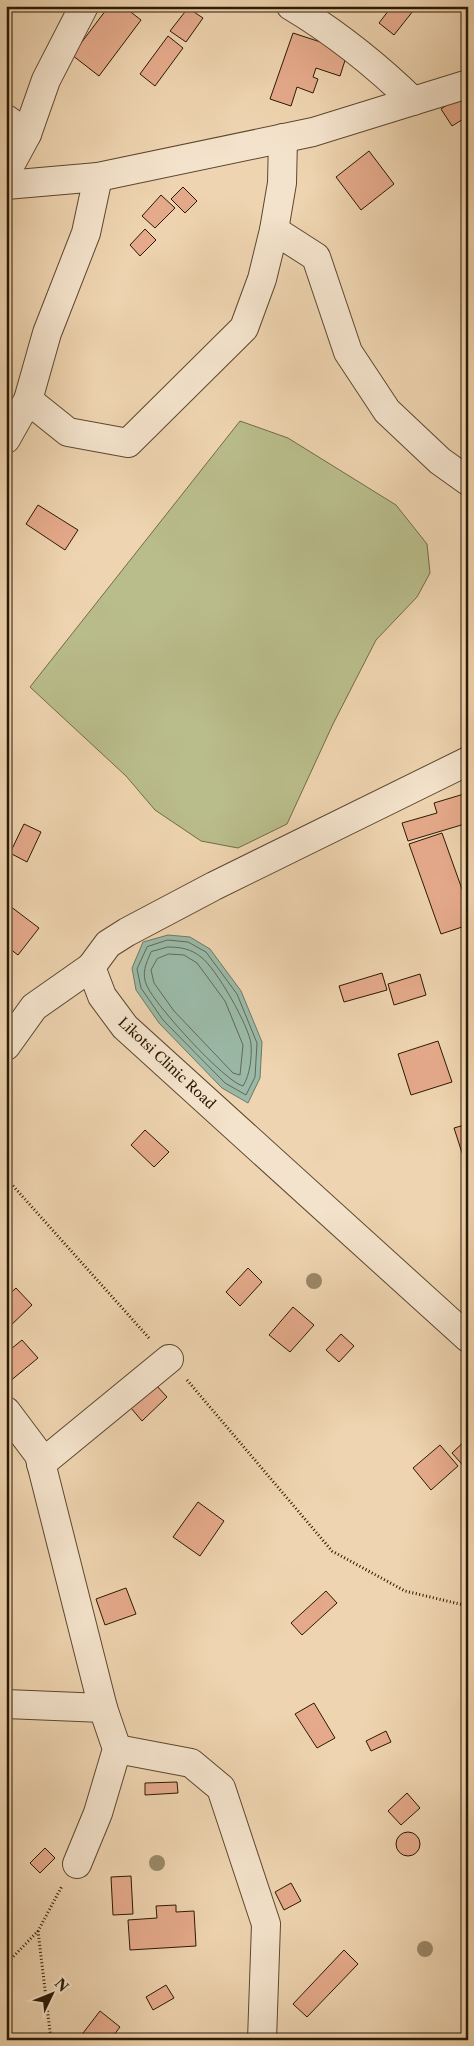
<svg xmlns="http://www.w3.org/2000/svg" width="474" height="2046" viewBox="0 0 474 2046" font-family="'Libre Caslon Text',serif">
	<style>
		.green { fill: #b9bd8b; stroke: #726b46 }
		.water { fill: #9ab9a7; stroke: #6e7965 }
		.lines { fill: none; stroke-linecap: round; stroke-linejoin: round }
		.shore { stroke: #636954; stroke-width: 1 }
		.building { fill: #e5aa8b; stroke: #2c1902 }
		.minor-casing { stroke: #5c482e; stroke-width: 30 }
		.path { stroke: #2c1902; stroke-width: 3; stroke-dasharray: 1 2.5; stroke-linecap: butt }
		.minor { stroke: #f4e3cc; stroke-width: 28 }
		.tree { fill: #9a8867 }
		.labels { text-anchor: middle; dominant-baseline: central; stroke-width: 4; stroke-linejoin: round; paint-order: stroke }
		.street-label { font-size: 14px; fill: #2c1902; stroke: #f4e3cc }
	</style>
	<rect width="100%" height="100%" fill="#eed4b0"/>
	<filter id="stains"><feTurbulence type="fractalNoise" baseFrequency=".004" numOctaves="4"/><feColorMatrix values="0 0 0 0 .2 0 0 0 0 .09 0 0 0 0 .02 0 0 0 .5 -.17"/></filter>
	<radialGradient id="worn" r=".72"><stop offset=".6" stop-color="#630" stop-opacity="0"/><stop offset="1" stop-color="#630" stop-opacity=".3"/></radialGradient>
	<polygon class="green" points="240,421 288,438 396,505 427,544 430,573 417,597 376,640 333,724 287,824 238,848 201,841 155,810 126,776 30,687"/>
	<polygon class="water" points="168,935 190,937 210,949 241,991 262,1042 260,1078 248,1103 222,1088 159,1023 136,990 132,968 143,942"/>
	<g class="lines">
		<g class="shore">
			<polygon points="168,940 188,942 206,952 237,994 257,1043 255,1077 246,1095 225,1083 163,1020 141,988 137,969 147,947"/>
			<path d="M 168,947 C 181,947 191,949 201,957 C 216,968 249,1026 251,1044 C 252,1057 250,1075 243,1086 C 225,1082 155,1005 147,986 C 141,973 146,964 151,952 Z"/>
			<polygon points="169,954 184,955 197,963 225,1001 243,1045 240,1075 233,1073 174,1011 154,983 151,970 157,959"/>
		</g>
	</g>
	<g class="building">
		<polygon points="109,6 123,6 141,20 99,76 72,55"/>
		<polygon points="141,6 156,6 154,12"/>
		<polygon points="392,6 417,6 394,35 379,23"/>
		<polygon points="188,8 203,18 186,42 170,31"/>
		<polygon points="293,33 348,51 340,76 316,68 313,77 318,79 313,93 297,87 291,106 270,99"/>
		<polygon points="168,36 183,48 155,86 140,74"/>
		<polygon points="468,91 468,116 452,126 441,109"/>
		<polygon points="369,151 394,184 361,210 336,177"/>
		<polygon points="183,187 197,201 185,213 171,199"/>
		<polygon points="161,195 175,208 155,228 142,216"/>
		<polygon points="145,229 156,240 140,256 130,245"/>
		<polygon points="38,505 78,530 65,550 26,524"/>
		<polygon points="464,794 468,805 468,823 408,841 402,823 437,813 434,803"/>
		<polygon points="24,824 41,832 27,862 10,853"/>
		<polygon points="442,833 468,906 468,925 441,934 409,844"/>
		<polygon points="6,903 39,928 18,955 6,946"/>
		<polygon points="382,973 387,990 344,1002 339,986"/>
		<polygon points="420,974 426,995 394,1005 388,984"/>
		<polygon points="438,1041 452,1082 411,1095 398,1054"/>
		<polygon points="468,1124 468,1155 463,1156 454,1128"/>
		<polygon points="145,1130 169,1152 154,1167 131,1145"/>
		<polygon points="248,1268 262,1282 240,1306 226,1292"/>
		<polygon points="16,1288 32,1305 7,1329 6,1297"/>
		<polygon points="293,1307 314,1325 290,1352 269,1335"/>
		<polygon points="341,1334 354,1346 339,1362 326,1350"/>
		<polygon points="22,1340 38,1358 9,1382 6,1378 6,1353"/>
		<polygon points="156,1385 167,1397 142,1421 131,1408"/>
		<polygon points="468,1438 468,1471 452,1453"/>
		<polygon points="440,1445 458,1466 431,1490 413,1468"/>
		<polygon points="198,1502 224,1521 200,1556 173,1537"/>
		<polygon points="126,1588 136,1614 105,1625 96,1599"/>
		<polygon points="326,1591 337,1603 302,1635 291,1623"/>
		<polygon points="6,1643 12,1655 6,1657"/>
		<polygon points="314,1703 335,1738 317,1748 295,1714"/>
		<polygon points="386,1731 391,1742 371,1751 366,1741"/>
		<polygon points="177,1782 178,1793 145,1795 145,1783"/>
		<polygon points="407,1793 420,1808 401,1825 388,1811"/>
		<polygon points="6,1799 11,1805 6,1809"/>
		<circle cx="408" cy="1844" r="12"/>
		<polygon points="45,1848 55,1858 40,1873 30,1863"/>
		<polygon points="131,1876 133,1914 113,1915 111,1877"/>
		<polygon points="291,1883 301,1901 284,1910 275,1892"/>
		<polygon points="176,1905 176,1912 194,1911 196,1946 130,1950 128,1920 157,1918 156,1906"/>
		<polygon points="344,1950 358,1964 307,2017 293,2004"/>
		<polygon points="166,1985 174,1998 153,2010 146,1997"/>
		<polygon points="100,2011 120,2027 110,2040 83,2040 80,2037"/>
	</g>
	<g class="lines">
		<g class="minor-casing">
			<g id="minor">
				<path d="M 291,6 C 336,33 376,65 413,101"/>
				<polyline points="6,119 27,134"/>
				<polyline points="6,173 27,134 46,80 84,6"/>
				<polyline points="6,185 98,177 313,132 468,84"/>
				<polyline points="274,230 316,257 348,352 387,411 440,461 468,481"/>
				<polyline points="28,400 68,432 128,443 244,328 262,279 274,230 282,183 283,138"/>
				<polyline points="6,439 28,400 47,333 86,233 98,177"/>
				<polyline points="468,761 214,886 127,932 108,944 91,967 102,996 125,1027 468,1338"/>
				<polyline points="6,1046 34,1007 91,967"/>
				<polyline points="6,1411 39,1455 103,1708 6,1704"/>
				<polyline points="41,1464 169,1359"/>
				<polyline points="117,1749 191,1763 221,1788 266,1924 262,2040"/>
				<polyline points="77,1864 98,1813 117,1749 103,1708"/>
			</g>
		</g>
		<g class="path">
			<polyline points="6,1178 149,1338"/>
			<polyline points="187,1380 332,1551 405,1591 468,1606"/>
			<polyline points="38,1931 51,2040"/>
			<polyline points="6,1964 38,1931 62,1886"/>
		</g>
		<use href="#minor" class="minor"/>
	</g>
	<g class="tree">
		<circle cx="314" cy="1281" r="8"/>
		<circle cx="157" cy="1863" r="8"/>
		<circle cx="425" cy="1949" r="8"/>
	</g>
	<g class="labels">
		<g class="street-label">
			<text transform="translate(167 1063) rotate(43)">Likotsi Clinic Road</text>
		</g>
	</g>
	<rect width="474" height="2046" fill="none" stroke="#eed4b0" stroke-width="25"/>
	<rect x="8" y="8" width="459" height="2031" fill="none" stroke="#2c1902" stroke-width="2.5"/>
	<rect x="12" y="12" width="449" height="2021" fill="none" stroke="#2c1902"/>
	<g transform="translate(52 1994) rotate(47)" stroke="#f4e3cc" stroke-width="4" paint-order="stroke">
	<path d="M0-4L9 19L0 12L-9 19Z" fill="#2c1902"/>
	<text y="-8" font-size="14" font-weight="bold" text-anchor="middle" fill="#2c1902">N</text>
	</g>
	<rect width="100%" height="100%" filter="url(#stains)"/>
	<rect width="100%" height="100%" fill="url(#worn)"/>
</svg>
